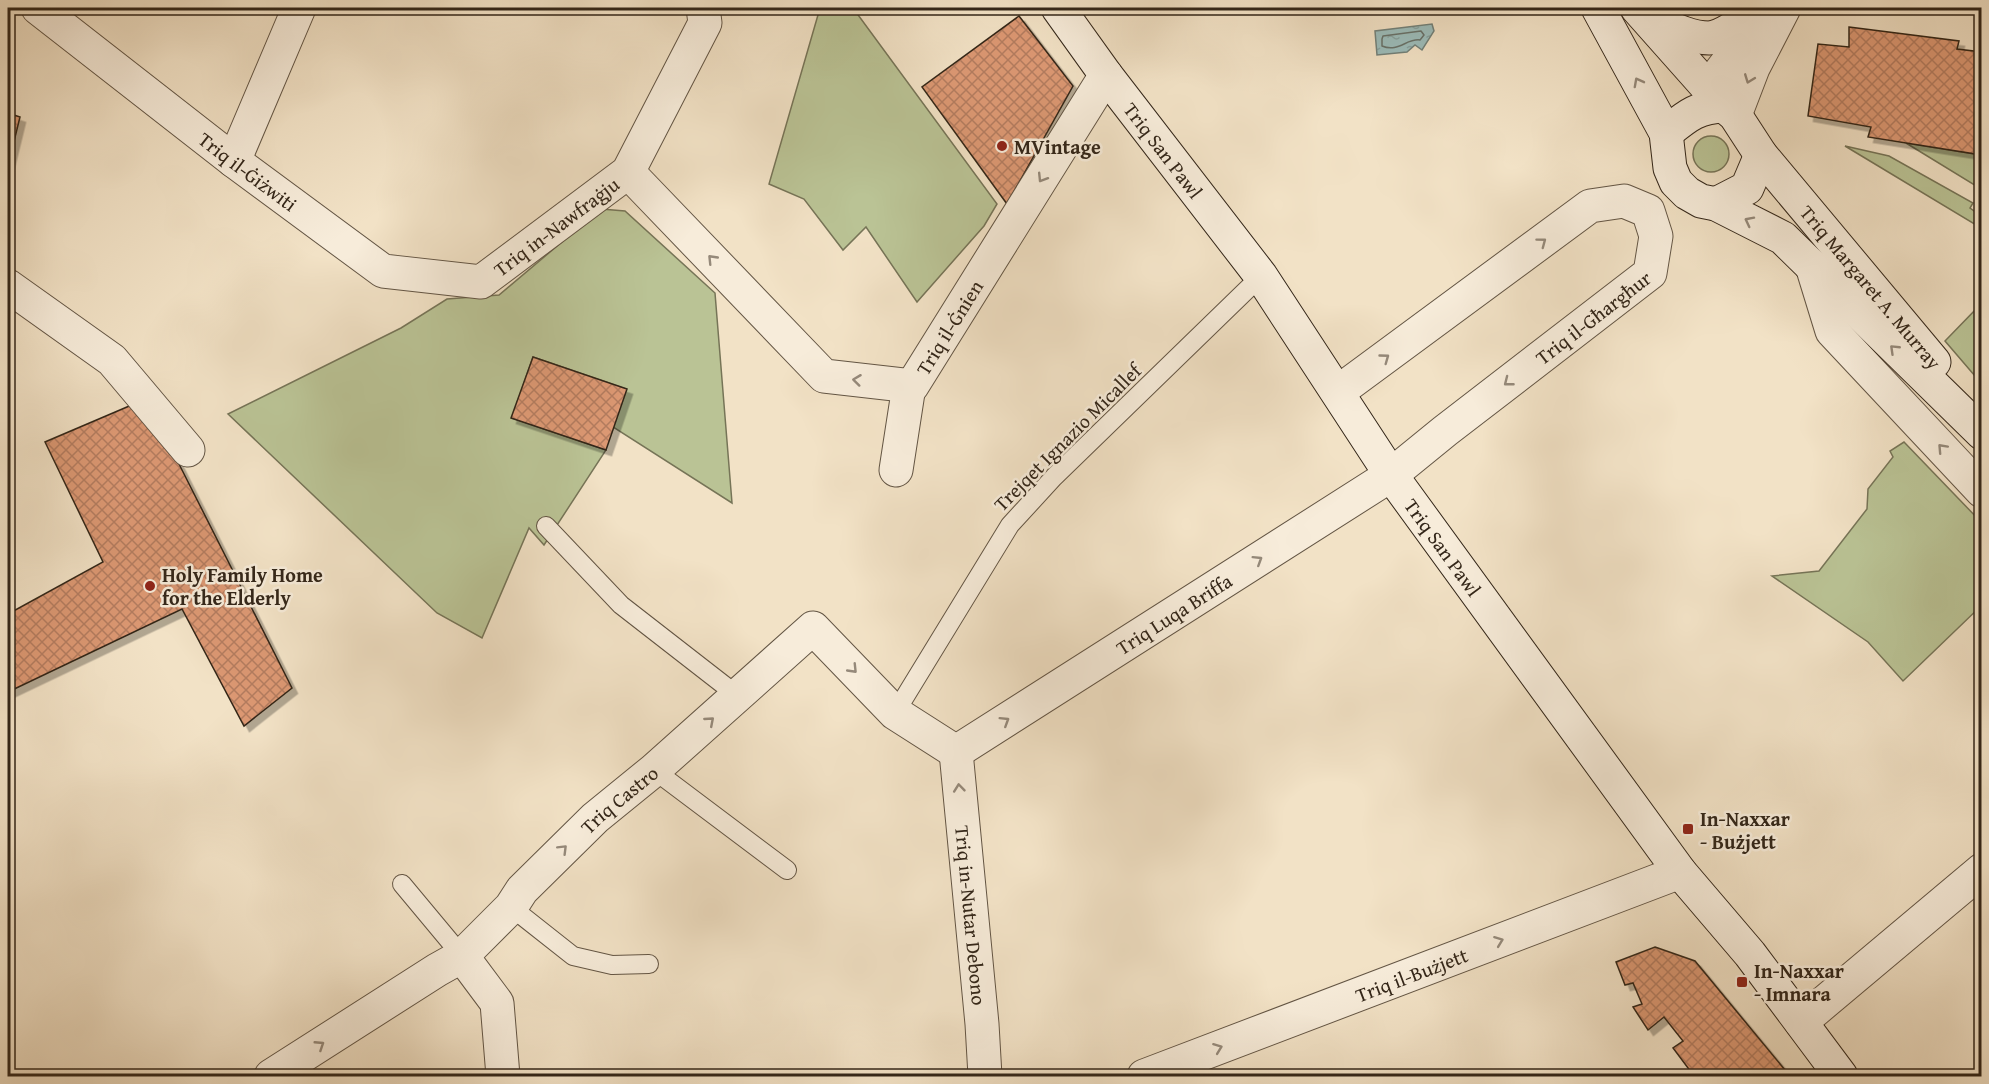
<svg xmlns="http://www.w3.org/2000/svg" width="1989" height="1084" viewBox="0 0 1989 1084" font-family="'Gentium Book Plus',serif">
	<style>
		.green { fill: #bac395; stroke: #767457; stroke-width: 1.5 }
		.water { fill: url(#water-ripples); stroke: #72817a; stroke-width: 1.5 }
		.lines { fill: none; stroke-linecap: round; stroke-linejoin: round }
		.shore { stroke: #68726a; stroke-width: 1.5 }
		.building { fill: url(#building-cross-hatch); stroke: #332619; stroke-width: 1.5; filter: url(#shadow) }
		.service-casing { stroke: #635544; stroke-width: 20 }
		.minor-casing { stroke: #635544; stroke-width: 35 }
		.tertiary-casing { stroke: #635544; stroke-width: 35 }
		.secondary-casing { stroke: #332619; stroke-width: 35 }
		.service { stroke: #f7ecda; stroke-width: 18 }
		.minor { stroke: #f7ecda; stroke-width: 33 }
		.tertiary { stroke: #f7ecda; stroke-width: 33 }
		.secondary { stroke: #f7ecda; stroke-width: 33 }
		.oneway { stroke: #95897a }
		.poi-dot { fill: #8f2418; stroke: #f7ecda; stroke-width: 2 }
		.labels { text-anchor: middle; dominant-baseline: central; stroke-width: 5; stroke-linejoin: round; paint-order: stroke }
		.poi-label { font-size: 20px; font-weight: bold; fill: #332619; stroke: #f7ecda; text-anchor: start }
		.street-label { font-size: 20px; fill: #332619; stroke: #f7ecda }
	</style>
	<defs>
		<pattern id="water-ripples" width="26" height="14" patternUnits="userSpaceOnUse" patternTransform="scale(1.5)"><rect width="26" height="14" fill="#9cbdbb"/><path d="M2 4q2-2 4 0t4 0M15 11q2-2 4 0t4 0" fill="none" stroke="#87a2a0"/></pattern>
		<pattern id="building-cross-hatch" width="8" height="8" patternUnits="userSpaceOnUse" patternTransform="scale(1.5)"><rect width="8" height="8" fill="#dc9873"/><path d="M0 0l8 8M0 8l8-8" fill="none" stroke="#b37c5e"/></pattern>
		<filter id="shadow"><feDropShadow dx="5.5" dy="5.5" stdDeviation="0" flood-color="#0004"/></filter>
	</defs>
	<rect width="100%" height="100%" fill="#f2e2c6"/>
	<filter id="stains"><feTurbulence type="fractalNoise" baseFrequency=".00333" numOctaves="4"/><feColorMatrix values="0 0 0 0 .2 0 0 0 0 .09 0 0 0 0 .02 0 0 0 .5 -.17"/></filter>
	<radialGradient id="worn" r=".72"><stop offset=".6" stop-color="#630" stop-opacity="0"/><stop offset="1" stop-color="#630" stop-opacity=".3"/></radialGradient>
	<g class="green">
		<polygon points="820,8 853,8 997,204 984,226 917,302 866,227 843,250 804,199 769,184"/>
		<circle cx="1711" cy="154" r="18"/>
		<polygon points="1906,143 1981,155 1981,189"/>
		<polygon points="1845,146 1889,156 1973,203 1970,208 1981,216 1981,228"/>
		<polygon points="601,209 625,211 715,293 732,503 613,427 626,389 533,357 512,418 606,450 544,545 529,528 482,638 437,613 228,414 401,328 447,299 499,295"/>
		<polygon points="1980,305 1982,306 1981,383 1945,341"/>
		<polygon points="1904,442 1981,522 1982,605 1903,681 1868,642 1772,576 1819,571 1867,509 1868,489 1893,457 1890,451"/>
	</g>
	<polygon class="water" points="1432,24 1434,31 1422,50 1415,45 1407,52 1377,55 1375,31"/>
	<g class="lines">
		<path class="shore" d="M 1421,31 L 1424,35 L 1420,40 C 1407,38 1398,53 1382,46 L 1382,39 L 1383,36 Z"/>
	</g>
	<g class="building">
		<polygon points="1019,16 1073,86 1007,204 922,87"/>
		<polygon points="1849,27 1959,41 1957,49 1982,52 1982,155 1868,137 1871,127 1808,116 1818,44 1849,47"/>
		<polygon points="8,113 20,117 8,166"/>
		<polygon points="533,357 627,389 606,450 511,418"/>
		<polygon points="141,401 177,460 292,688 244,726 182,609 8,692 8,614 103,562 45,442"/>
		<polygon points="1655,947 1695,961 1790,1076 1694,1076 1673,1048 1683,1041 1664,1017 1648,1030 1633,1007 1642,1004 1633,983 1625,985 1616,962"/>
	</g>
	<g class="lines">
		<g class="service-casing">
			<g id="service">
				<polyline points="546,526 621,605 738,696"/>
				<polyline points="895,713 1010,525 1054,477 1261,276"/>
				<polyline points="654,770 787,870"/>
				<polyline points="402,884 462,956"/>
				<polyline points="511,907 573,956 612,965 649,964"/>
			</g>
		</g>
		<g class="minor-casing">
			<g id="minor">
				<path id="s1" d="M 38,8 L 234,161 L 383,271 L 481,282 L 628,172 L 705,23 L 703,8"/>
				<polyline points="234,161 299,8"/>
				<path id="s2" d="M 628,172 L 824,376 L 912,386 L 1106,75"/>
				<polyline points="1812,266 1832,331 1982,491"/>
				<polyline points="8,286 112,360 188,450"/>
				<polyline points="896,470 909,386"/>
				<path id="s3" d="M 956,752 L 1391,475 L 1445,431 L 1650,273 L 1656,236 L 1648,211 L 1624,201 L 1590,206 L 1338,392"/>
				<path id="s4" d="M 956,752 L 982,1024 L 985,1076"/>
				<polyline points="462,956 497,1003 503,1076"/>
				<polyline points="1801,1022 1982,870"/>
				<path id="s5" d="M 271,1076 L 437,970 L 462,956 L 511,907 L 522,890 L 595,818 L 654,770 L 813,628 L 895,713 L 956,752"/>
				<path id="s6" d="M 1144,1076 L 1680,872"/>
			</g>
		</g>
		<g class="tertiary-casing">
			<g id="tertiary">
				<polyline points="1708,88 1765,13"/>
				<polyline points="1735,115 1753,68 1784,8"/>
			</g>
		</g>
		<g class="secondary-casing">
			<g id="secondary">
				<path id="s7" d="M 1058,8 L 1106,75 L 1261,276 L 1391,475 L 1680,872 L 1750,954 L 1841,1076"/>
				<polyline points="1598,8 1666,133 1670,168 1676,182 1687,193 1701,201 1716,204 1783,238 1982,433"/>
				<polyline points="1637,8 1724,106 1735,115 1761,155 1934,362"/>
				<path d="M 1651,19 C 1669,27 1689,38 1709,38 C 1725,37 1749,17 1762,8"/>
				<path d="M 1666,133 C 1686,117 1696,107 1724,106"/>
				<polyline points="1716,204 1747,188 1761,155"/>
			</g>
		</g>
		<use href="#service" class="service"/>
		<use href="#minor" class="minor"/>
		<use href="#tertiary" class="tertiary"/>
		<use href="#secondary" class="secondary"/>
	</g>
	<defs><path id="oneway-chevron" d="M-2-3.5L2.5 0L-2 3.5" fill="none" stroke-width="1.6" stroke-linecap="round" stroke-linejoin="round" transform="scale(1.5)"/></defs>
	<g class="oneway">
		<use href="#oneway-chevron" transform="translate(1749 79) rotate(111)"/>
		<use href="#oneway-chevron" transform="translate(1638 82) rotate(-118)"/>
		<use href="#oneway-chevron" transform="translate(1042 178) rotate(122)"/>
		<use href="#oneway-chevron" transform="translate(1749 221) rotate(-153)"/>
		<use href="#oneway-chevron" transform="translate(1542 242) rotate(-37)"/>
		<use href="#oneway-chevron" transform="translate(712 259) rotate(-134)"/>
		<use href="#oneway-chevron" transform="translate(1894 349) rotate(-136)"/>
		<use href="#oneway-chevron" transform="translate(1385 358) rotate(-36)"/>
		<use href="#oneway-chevron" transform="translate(857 380) rotate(-173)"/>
		<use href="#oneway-chevron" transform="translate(1508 382) rotate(142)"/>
		<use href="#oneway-chevron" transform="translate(1942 448) rotate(-133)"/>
		<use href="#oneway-chevron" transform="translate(1258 560) rotate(-32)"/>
		<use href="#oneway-chevron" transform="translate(853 669) rotate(46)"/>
		<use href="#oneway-chevron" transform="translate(710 721) rotate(-41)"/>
		<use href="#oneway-chevron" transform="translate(1005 721) rotate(-32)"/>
		<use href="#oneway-chevron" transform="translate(959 788) rotate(-96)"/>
		<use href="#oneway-chevron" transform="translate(563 849) rotate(-45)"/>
		<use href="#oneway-chevron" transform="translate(1499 941) rotate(-21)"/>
		<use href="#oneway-chevron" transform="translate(320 1045) rotate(-33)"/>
		<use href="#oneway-chevron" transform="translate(1218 1048) rotate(-21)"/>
	</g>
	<g class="poi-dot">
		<circle cx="1002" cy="146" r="6"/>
		<circle cx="150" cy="586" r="6"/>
		<rect x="1682" y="823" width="12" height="12" rx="3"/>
		<rect x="1736" y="976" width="12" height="12" rx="3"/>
	</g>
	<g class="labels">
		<g class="poi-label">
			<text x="1014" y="146">MVintage</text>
			<text x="162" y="574">Holy Family Home<tspan x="162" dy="23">for the Elderly</tspan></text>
			<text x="1700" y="818">In-Naxxar<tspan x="1700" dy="23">- Bużjett</tspan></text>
			<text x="1754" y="970">In-Naxxar<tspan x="1754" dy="23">- Imnara</tspan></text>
		</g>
		<g class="street-label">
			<text stroke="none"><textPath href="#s7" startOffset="177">Triq San Pawl</textPath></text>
			<text stroke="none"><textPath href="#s1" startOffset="266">Triq il-Ġiżwiti</textPath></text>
			<text stroke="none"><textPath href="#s1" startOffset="626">Triq in-Nawfraġju</textPath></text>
			<text transform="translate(1871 287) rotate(50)">Triq Margaret A. Murray</text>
			<text stroke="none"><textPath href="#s3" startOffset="772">Triq il-Għargħur</textPath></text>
			<text stroke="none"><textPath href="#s2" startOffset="441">Triq il-Ġnien</textPath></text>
			<text transform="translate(1067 437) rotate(-45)">Trejqet Ignazio Micallef</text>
			<text stroke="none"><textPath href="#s7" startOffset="663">Triq San Pawl</textPath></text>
			<text stroke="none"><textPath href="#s3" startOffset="258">Triq Luqa Briffa</textPath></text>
			<text stroke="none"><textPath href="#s5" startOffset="448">Triq Castro</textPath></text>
			<text stroke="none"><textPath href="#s4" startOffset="164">Triq in-Nutar Debono</textPath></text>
			<text stroke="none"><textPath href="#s6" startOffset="286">Triq il-Bużjett</textPath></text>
		</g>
	</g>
	<rect width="1989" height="1084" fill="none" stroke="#f2e2c6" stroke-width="30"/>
	<rect x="9" y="9" width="1971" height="1066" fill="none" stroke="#332619" stroke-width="3"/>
	<rect x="15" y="15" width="1959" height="1054" fill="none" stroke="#332619" stroke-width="1.5"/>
	<rect width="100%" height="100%" filter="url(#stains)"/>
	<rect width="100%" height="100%" fill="url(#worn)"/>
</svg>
